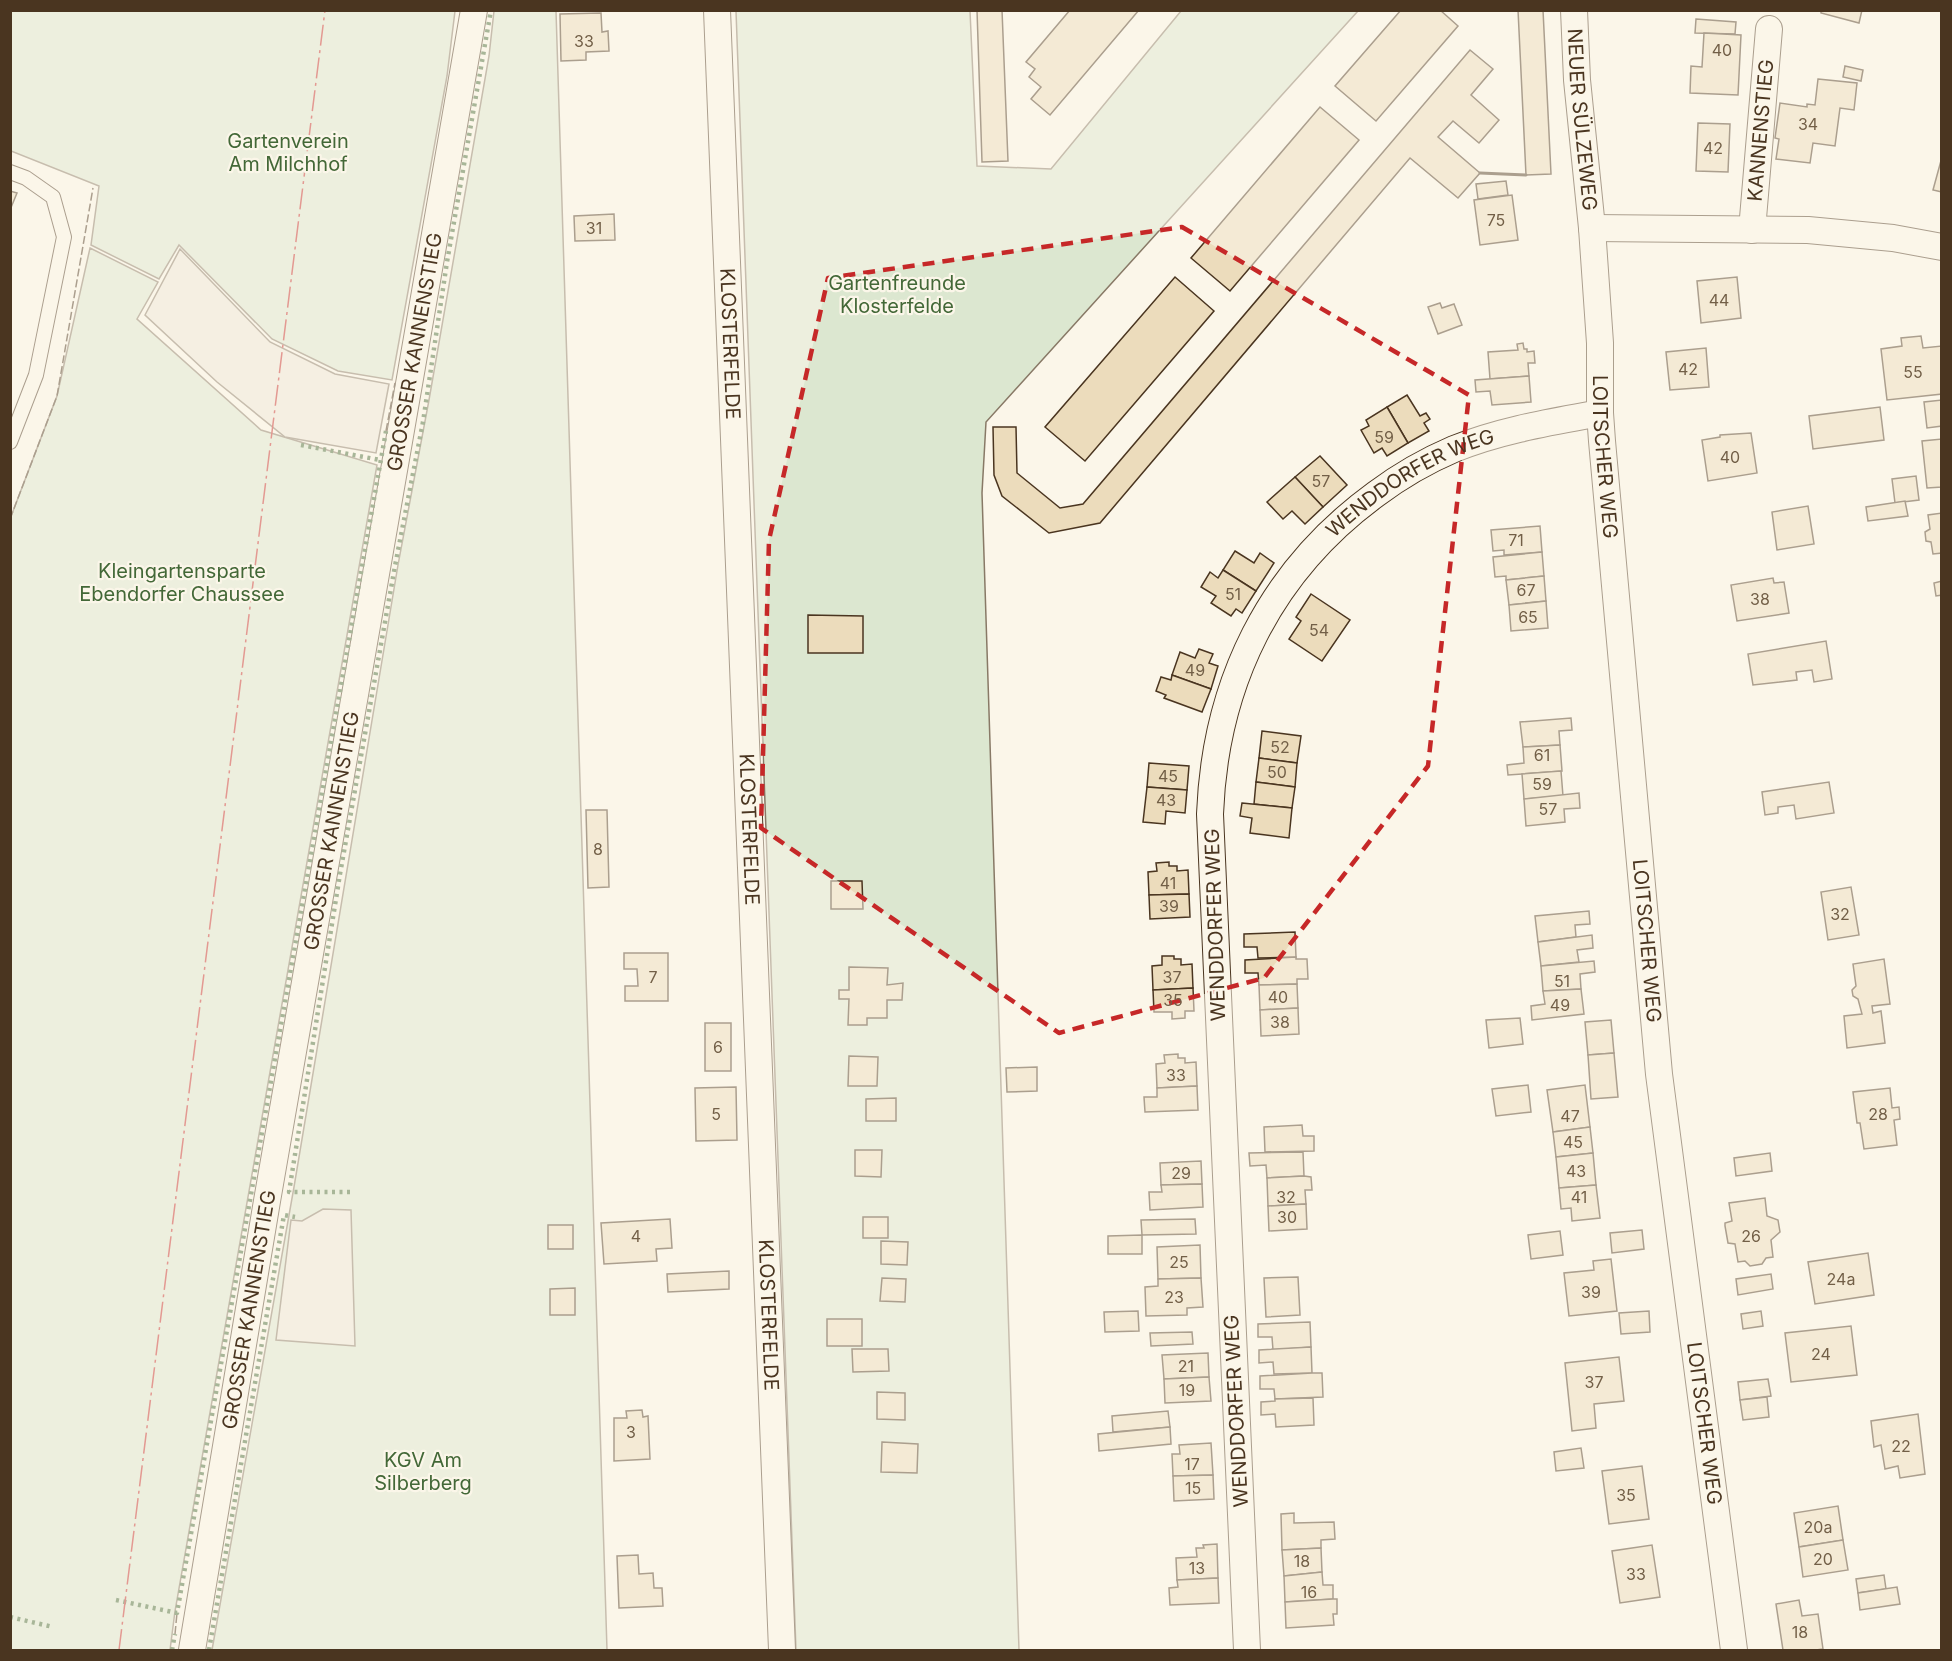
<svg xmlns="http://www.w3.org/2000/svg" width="1952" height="1661" viewBox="0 0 1952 1661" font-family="Inter,sans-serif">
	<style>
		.green { fill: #dce7d0; stroke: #887966; stroke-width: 1.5 }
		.parking { fill: #ede7d9; stroke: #887966; stroke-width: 1.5 }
		.building { fill: #ecdcbc; stroke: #4a3520; stroke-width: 1.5 }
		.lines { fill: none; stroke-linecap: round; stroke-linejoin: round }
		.lane-casing { stroke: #4a3520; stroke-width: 16 }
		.street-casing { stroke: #4a3520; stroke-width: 28 }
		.lane { stroke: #fbf6e9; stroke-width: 14 }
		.street { stroke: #fbf6e9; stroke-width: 26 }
		.hedge { stroke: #436837; stroke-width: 4.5; stroke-dasharray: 3 4.5; stroke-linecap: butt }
		.fence { stroke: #4a3520; stroke-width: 1.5; stroke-dasharray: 8 3; stroke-linecap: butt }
		.wall { stroke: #4a3520; stroke-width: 3 }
		.power { stroke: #c62828; stroke-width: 1.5; stroke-dasharray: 21 4.5 3 4.5; stroke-linecap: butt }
		.marked { fill: none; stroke: #c62828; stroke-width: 4.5; stroke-dasharray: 12 8; stroke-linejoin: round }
		.labels { text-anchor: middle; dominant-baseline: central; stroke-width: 4.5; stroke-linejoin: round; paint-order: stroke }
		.number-label { font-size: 16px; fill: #725f47 }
		.street-label { font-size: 20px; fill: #4a3520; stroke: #fbf6e9 }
		.park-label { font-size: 20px; fill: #436837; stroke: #fbf6e9 }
	</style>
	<rect width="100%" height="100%" fill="#fbf6e9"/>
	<g class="green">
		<polygon points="10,11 455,11 447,76 392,380 338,371 272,339 179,245 159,279 91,245 99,186 11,151"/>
		<polygon points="494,11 556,11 607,1650 212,1650 294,1187 398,565 429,400 489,56"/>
		<polygon points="736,11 970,11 977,166 1051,169 1181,11 1358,11 986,422 982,493 1019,1650 796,1650"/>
		<polygon points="90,248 158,282 137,319 261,430 377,465 175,1611 170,1650 11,1650 10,519 57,396"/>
	</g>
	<g class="parking">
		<polygon points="180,249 270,342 335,374 389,384 376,453 285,437 217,382 145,315"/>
		<polygon points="323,1209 351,1210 355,1346 276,1340 291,1220 302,1221"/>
	</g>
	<g class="building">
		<polygon points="977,10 1002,10 1008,161 982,162"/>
		<polygon points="1070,10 1139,10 1050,115 1031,99 1041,87 1029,77 1035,69 1026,62"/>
		<polygon points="1401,10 1440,10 1458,26 1376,121 1335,86"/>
		<polygon points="1518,10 1543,10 1551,174 1526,175"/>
		<polygon points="1821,10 1862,10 1859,23 1821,13"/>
		<polygon points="601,13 602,32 608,31 609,51 586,52 586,60 561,61 560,14"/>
		<polygon points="1696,19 1736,22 1735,34 1695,33"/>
		<polygon points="1704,33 1741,35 1738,95 1690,93 1691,66 1702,67"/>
		<polygon points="1470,50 1493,69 1471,95 1499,120 1479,143 1453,121 1438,137 1480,173 1458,198 1410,158 1100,523 1049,533 1002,496 994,475 993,427 1016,427 1017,473 1060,508 1083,504"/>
		<polygon points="1845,66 1863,70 1861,81 1843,77"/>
		<polygon points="1818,79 1857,83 1854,110 1840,108 1835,146 1813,143 1810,163 1776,159 1779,139 1775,138 1780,103 1807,107 1807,104 1815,105"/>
		<polygon points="1320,107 1359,140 1230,291 1191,258"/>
		<polygon points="1698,123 1730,124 1728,172 1696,171"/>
		<polygon points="1942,157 1942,192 1933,190"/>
		<polygon points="1506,181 1508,195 1478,199 1476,184"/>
		<polygon points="10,191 17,193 10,210"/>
		<polygon points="1512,195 1518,240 1480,245 1474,200"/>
		<polygon points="614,214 615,240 575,241 574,216"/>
		<polygon points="1175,277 1214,311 1085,461 1045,427"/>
		<polygon points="1737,277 1741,318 1701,323 1697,281"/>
		<polygon points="1440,303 1442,308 1454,304 1462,325 1438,334 1428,307"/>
		<polygon points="1921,336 1923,348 1942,346 1942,394 1887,400 1881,349 1902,346 1901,338"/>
		<polygon points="1523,343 1524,349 1527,349 1527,352 1534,351 1535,363 1528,363 1529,376 1490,379 1488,352 1518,350 1517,344"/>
		<polygon points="1706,348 1709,387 1670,390 1666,352"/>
		<polygon points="1529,376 1531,402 1492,405 1490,391 1476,392 1475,380"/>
		<polygon points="1407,395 1420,416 1426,413 1430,419 1424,423 1429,431 1408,443 1387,407"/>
		<polygon points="1942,400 1942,426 1927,428 1924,402"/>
		<polygon points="1387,407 1408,443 1387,456 1382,448 1374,453 1361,430 1369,426 1366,420"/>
		<polygon points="1880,407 1884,440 1813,449 1809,416"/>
		<polygon points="1751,433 1757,473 1708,481 1702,440 1720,437 1720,435"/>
		<polygon points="1942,439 1942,487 1927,488 1922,441"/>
		<polygon points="1320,456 1347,485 1323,507 1295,477"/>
		<polygon points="1916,476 1919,500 1895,503 1892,479"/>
		<polygon points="1295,477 1323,507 1305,524 1292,511 1283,519 1267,502"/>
		<polygon points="1905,501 1908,516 1868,521 1866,507"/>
		<polygon points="1808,506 1814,544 1777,550 1772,512"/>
		<polygon points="1942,513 1942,553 1933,554 1931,542 1926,541 1925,532 1930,529 1928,515"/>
		<polygon points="1540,526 1542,552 1504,555 1504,550 1493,551 1491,530"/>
		<polygon points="1235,551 1254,563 1260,553 1274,563 1256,591 1223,570"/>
		<polygon points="1542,552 1544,576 1506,580 1506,576 1495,577 1493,557"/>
		<polygon points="1223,570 1256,591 1242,613 1236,609 1231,616 1211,603 1216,596 1201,587 1210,572 1218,578"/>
		<polygon points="1544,576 1546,601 1509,605 1506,580"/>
		<polygon points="1773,578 1774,583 1784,582 1789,613 1737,621 1731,585"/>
		<polygon points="1942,581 1942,595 1936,596 1934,583"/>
		<polygon points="1311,594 1350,620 1322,661 1289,639 1301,621 1296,617"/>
		<polygon points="1546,601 1548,628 1511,631 1509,605"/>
		<polygon points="808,615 863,616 863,653 808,653"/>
		<polygon points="1826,641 1832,679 1814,682 1812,670 1796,672 1797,680 1753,685 1748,654"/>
		<polygon points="1199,649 1213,654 1209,663 1218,666 1211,689 1172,675 1180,652 1195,658"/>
		<polygon points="1172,675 1211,689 1202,712 1164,698 1166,695 1156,691 1161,677 1171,680"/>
		<polygon points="1571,718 1572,730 1559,731 1560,745 1523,747 1520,722"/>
		<polygon points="1262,731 1301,736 1297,763 1259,758"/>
		<polygon points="1560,745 1562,771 1508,775 1507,765 1524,763 1523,747"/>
		<polygon points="1259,758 1297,763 1295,787 1256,782"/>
		<polygon points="1149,763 1189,766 1187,790 1147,787"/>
		<polygon points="1561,771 1563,796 1524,799 1522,774"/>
		<polygon points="1256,782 1295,787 1292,808 1254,804"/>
		<polygon points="1829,782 1834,813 1796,819 1794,805 1778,807 1778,813 1765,815 1762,792"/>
		<polygon points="1147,787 1187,790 1185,813 1166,811 1165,824 1143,822"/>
		<polygon points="1579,793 1580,808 1564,809 1565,822 1526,826 1524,799"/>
		<polygon points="1242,803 1292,808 1289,838 1250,833 1252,818 1240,816"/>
		<polygon points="586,810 607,810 609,887 588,888"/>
		<polygon points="1169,862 1169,866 1177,866 1177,871 1188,870 1189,894 1149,895 1148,872 1157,871 1156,863"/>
		<polygon points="831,881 862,881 863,909 831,909"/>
		<polygon points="1851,887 1859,935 1828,940 1821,892"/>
		<polygon points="1189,894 1190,917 1150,919 1149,895"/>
		<polygon points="1589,911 1590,924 1575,925 1576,937 1538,942 1535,916"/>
		<polygon points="1295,932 1296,957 1258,958 1257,947 1244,947 1244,934"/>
		<polygon points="1592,935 1593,948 1577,950 1579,962 1541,966 1538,942"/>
		<polygon points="624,953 668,953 668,1001 625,1001 625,986 638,986 637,969 624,969"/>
		<polygon points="1162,956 1174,956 1174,959 1181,959 1181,965 1192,964 1193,988 1153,990 1152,966 1162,965"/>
		<polygon points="1296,957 1296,959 1307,959 1308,979 1297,979 1297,984 1259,985 1258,973 1245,973 1245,960"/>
		<polygon points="1884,959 1890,1004 1872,1006 1873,1013 1881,1011 1885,1043 1847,1048 1844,1016 1862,1014 1858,999 1853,996 1852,990 1856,986 1853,964"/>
		<polygon points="1594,961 1595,972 1580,974 1581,989 1543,991 1541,966"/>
		<polygon points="849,967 888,968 887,985 903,983 902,1000 887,1000 887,1018 867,1018 867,1025 848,1025 849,999 839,999 839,990 849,990"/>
		<polygon points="1297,984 1298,1008 1260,1010 1259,985"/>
		<polygon points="1193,988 1194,1011 1185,1011 1185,1018 1172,1019 1172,1012 1154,1012 1153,990"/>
		<polygon points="1581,989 1584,1014 1532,1020 1531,1006 1545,1004 1543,991"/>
		<polygon points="1298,1008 1299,1034 1261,1036 1260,1010"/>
		<polygon points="1520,1018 1523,1044 1489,1048 1486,1020"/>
		<polygon points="1611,1020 1614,1053 1588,1055 1585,1022"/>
		<rect x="705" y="1023" width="26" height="48"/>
		<polygon points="1614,1053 1618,1097 1591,1099 1588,1055"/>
		<polygon points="1178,1054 1178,1058 1185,1058 1185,1063 1196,1062 1197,1086 1157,1088 1156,1064 1165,1063 1164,1055"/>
		<polygon points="849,1056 878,1057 877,1086 848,1086"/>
		<polygon points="1037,1067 1037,1091 1007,1092 1006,1068"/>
		<polygon points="1528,1085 1531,1112 1496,1116 1492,1089"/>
		<polygon points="1585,1085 1590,1127 1553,1132 1547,1090"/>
		<polygon points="1197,1086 1198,1110 1145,1112 1144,1097 1157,1097 1157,1088"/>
		<polygon points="736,1087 737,1140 696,1141 695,1088"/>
		<polygon points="1890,1088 1892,1108 1899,1107 1900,1119 1894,1120 1897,1145 1864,1149 1860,1123 1857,1123 1853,1092"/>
		<polygon points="896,1098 896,1121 866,1121 866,1099"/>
		<polygon points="1302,1125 1303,1136 1314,1136 1314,1151 1265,1152 1264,1127"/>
		<polygon points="1590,1127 1593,1153 1556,1157 1553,1132"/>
		<polygon points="855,1150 882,1150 881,1177 855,1176"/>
		<polygon points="1303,1152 1304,1176 1267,1178 1266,1165 1250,1166 1249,1153"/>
		<polygon points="1593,1153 1596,1185 1559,1188 1556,1157"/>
		<polygon points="1770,1153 1772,1171 1736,1176 1734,1158"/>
		<polygon points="1201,1161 1202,1184 1161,1185 1160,1163"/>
		<polygon points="1304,1176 1311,1177 1312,1190 1305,1190 1306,1204 1268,1206 1267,1178"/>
		<polygon points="1202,1184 1203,1207 1150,1210 1149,1192 1162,1192 1161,1185"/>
		<polygon points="1596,1185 1600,1218 1572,1221 1571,1208 1561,1209 1559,1188"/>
		<polygon points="1765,1198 1767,1216 1778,1220 1780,1232 1771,1240 1773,1257 1766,1258 1762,1264 1750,1266 1745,1261 1738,1262 1735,1244 1728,1243 1725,1226 1725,1223 1732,1221 1729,1203"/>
		<polygon points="1306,1204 1307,1229 1269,1231 1268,1206"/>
		<rect x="863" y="1217" width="25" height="21"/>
		<polygon points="670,1219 672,1248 656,1249 657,1261 604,1264 601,1223"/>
		<polygon points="1195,1219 1196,1234 1142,1235 1141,1220"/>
		<rect x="548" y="1225" width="25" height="24"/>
		<polygon points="1642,1230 1644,1249 1612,1253 1610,1233"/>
		<polygon points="1560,1231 1563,1255 1531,1259 1528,1235"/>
		<polygon points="1142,1235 1142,1254 1108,1254 1108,1236"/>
		<polygon points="881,1241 908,1242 907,1265 881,1264"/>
		<polygon points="1200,1245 1201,1278 1158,1279 1157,1247"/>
		<polygon points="1868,1253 1874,1295 1815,1304 1808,1262"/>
		<polygon points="1611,1259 1617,1311 1569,1316 1564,1273 1594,1270 1593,1261"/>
		<polygon points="729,1271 729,1289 668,1292 667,1274"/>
		<polygon points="1771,1274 1773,1289 1738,1295 1736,1279"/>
		<polygon points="1298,1277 1300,1315 1266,1317 1264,1278"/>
		<polygon points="882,1278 906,1279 905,1302 880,1301"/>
		<polygon points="1201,1278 1203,1307 1187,1308 1187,1315 1146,1316 1145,1287 1158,1286 1158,1279"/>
		<polygon points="575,1288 575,1315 550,1315 550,1289"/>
		<polygon points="1138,1311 1139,1331 1105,1332 1104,1312"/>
		<polygon points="1649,1311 1650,1332 1621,1334 1619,1313"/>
		<polygon points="1761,1311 1763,1326 1743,1329 1741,1314"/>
		<rect x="827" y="1319" width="35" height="27"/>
		<polygon points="1310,1322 1311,1347 1273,1350 1272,1337 1258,1337 1258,1324"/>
		<polygon points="1851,1326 1857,1375 1791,1382 1785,1333"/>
		<polygon points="1192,1332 1193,1344 1151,1346 1150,1333"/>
		<polygon points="1311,1347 1312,1373 1274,1374 1273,1362 1259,1363 1259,1350"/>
		<polygon points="852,1349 888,1349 889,1371 853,1372"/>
		<polygon points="1208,1353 1209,1377 1164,1379 1162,1355"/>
		<polygon points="1619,1357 1624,1401 1594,1404 1596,1428 1572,1431 1565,1363"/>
		<polygon points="1312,1373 1322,1373 1323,1397 1275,1399 1274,1389 1260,1389 1260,1376"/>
		<polygon points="1209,1377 1211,1401 1165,1403 1164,1379"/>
		<polygon points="1768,1379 1771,1396 1740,1400 1738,1382"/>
		<polygon points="877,1392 905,1393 905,1420 877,1419"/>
		<polygon points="1767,1397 1769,1417 1743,1420 1740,1400"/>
		<polygon points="1313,1398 1314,1425 1276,1427 1275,1414 1261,1415 1261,1402 1275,1401 1275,1399"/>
		<polygon points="642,1410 643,1417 648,1416 650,1459 614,1461 614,1418 627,1418 626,1411"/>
		<polygon points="1168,1411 1170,1427 1113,1432 1112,1416"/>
		<polygon points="1918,1414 1925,1474 1900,1478 1898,1466 1885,1469 1881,1445 1874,1447 1871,1421"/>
		<polygon points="1170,1427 1171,1444 1099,1451 1098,1434"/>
		<polygon points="882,1442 918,1444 917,1473 881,1472"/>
		<polygon points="1211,1443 1213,1475 1173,1476 1172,1454 1180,1454 1179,1445"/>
		<polygon points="1581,1448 1584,1468 1556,1471 1554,1452"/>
		<polygon points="1642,1466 1649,1519 1609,1524 1602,1471"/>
		<polygon points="1213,1475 1214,1499 1174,1501 1173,1476"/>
		<polygon points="1838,1506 1843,1540 1799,1547 1794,1513"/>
		<polygon points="1294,1513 1294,1523 1334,1522 1335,1539 1321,1540 1321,1548 1282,1550 1281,1514"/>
		<polygon points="1843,1540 1848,1570 1803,1577 1799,1547"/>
		<polygon points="1217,1544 1218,1578 1177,1580 1176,1558 1197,1557 1196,1548 1204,1548 1203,1545"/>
		<polygon points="1652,1545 1660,1597 1620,1603 1612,1551"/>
		<polygon points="1321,1548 1322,1572 1284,1576 1282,1550"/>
		<polygon points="638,1555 639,1574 653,1573 654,1588 662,1588 663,1606 619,1608 617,1556"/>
		<polygon points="1322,1572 1323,1585 1333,1585 1333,1599 1285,1602 1284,1576"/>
		<polygon points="1884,1575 1886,1589 1858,1593 1856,1579"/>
		<polygon points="1218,1578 1219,1603 1170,1605 1169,1588 1178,1587 1177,1580"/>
		<polygon points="1897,1587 1900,1604 1860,1610 1858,1593"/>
		<polygon points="1333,1599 1337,1599 1337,1614 1333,1614 1334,1625 1286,1628 1285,1602"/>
		<polygon points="1799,1600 1802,1616 1818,1614 1823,1649 1816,1650 1783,1650 1776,1604"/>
	</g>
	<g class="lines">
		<g class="lane-casing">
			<polyline id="lane" points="10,172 26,178 53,197 64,237 36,375 10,442"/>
		</g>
		<g class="street-casing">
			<g id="street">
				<path id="s1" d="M 717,10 L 782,1650"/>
				<path id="s2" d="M 1574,10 L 1577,80 L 1592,228 L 1600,343 L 1600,413 L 1602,441 L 1659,1074 L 1734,1650"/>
				<polyline points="1592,228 1808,230 1893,238 1942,247"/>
				<path id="s3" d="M 1752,230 L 1769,29"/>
				<path id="s4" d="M 192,1650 L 267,1201 L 474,10"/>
				<path id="s5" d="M 1247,1650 L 1210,814 C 1215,684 1269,572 1376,494 C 1400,476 1426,461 1454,449 C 1501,430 1551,422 1600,413"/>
			</g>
		</g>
		<use href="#lane" class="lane"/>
		<use href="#street" class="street"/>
		<g class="hedge">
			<polyline points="301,445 380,460"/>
			<polyline points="350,1192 289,1192 340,874 395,566 423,422 447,262 491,10"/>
			<polyline points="116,1600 177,1613 386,431"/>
			<polyline points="10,1617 53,1627"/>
			<polyline points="172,1650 175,1634"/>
			<polyline points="209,1650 284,1215 295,1217"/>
		</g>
		<g class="fence">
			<polyline points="386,431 395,383"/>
			<polyline points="10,519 57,396 93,188"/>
			<polyline points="175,1634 177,1613"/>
		</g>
		<polyline class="wall" points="1480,173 1526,175"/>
		<polyline class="power" points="119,1650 325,10"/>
	</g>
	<path d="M0 0H1952V1661H0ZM 1182,227 L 1469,395 L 1428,766 L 1264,978 L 1059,1033 L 761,828 L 769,540 L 828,278 Z" fill="#fbf6e9" fill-opacity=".55" fill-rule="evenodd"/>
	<path class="marked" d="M 1182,227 L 1469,395 L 1428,766 L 1264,978 L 1059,1033 L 761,828 L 769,540 L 828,278 Z"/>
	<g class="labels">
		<g class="number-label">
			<text x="584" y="41">33</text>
			<text x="1722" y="50">40</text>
			<text x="1808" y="124">34</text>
			<text x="1713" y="148">42</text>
			<text x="1496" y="220">75</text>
			<text x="594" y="228">31</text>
			<text x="1719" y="300">44</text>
			<text x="1688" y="369">42</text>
			<text x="1913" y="372">55</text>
			<text x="1384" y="437">59</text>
			<text x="1730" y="457">40</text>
			<text x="1321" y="481">57</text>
			<text x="1516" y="540">71</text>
			<text x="1526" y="590">67</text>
			<text x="1233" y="594">51</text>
			<text x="1760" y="599">38</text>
			<text x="1528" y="617">65</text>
			<text x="1319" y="630">54</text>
			<text x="1195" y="670">49</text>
			<text x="1280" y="747">52</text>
			<text x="1542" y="755">61</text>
			<text x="1277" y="772">50</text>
			<text x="1168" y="776">45</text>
			<text x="1542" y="784">59</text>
			<text x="1166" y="800">43</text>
			<text x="1548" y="809">57</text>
			<text x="598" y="849">8</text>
			<text x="1168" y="883">41</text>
			<text x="1169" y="906">39</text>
			<text x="1840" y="914">32</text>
			<text x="653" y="977">7</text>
			<text x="1172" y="977">37</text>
			<text x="1562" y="981">51</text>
			<text x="1278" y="997">40</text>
			<text x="1173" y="1000">35</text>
			<text x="1560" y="1005">49</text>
			<text x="1280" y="1022">38</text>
			<text x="718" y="1047">6</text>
			<text x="1176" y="1075">33</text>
			<text x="716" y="1114">5</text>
			<text x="1878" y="1114">28</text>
			<text x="1570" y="1116">47</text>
			<text x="1573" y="1142">45</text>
			<text x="1576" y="1171">43</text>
			<text x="1181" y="1173">29</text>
			<text x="1286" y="1197">32</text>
			<text x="1579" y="1197">41</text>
			<text x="1287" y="1217">30</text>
			<text x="636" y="1236">4</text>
			<text x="1751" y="1236">26</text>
			<text x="1179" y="1262">25</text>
			<text x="1841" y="1279">24a</text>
			<text x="1591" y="1292">39</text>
			<text x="1174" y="1297">23</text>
			<text x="1821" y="1354">24</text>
			<text x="1186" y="1366">21</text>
			<text x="1594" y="1382">37</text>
			<text x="1187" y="1390">19</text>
			<text x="631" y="1432">3</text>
			<text x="1901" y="1446">22</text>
			<text x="1192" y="1464">17</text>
			<text x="1193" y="1488">15</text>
			<text x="1626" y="1495">35</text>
			<text x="1818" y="1527">20a</text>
			<text x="1823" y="1559">20</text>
			<text x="1302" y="1561">18</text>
			<text x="1197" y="1568">13</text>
			<text x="1636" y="1574">33</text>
			<text x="1309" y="1592">16</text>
			<text x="1800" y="1632">18</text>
		</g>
		<g class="street-label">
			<text stroke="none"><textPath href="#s2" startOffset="110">NEUER SÜLZEWEG</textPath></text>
			<text stroke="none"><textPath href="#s3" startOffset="100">KANNENSTIEG</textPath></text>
			<text stroke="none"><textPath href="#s1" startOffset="334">KLOSTERFELDE</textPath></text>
			<text stroke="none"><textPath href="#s4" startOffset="1317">GROSSER KANNENSTIEG</textPath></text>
			<text stroke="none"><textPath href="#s2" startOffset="448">LOITSCHER WEG</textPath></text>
			<text stroke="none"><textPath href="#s5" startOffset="1246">WENDDORFER WEG</textPath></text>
			<text stroke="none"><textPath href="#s4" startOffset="831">GROSSER KANNENSTIEG</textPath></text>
			<text stroke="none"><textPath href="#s1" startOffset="820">KLOSTERFELDE</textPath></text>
			<text transform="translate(1215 925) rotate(-92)">WENDDORFER WEG</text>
			<text stroke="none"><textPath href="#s2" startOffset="934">LOITSCHER WEG</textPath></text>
			<text stroke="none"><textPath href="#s4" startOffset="345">GROSSER KANNENSTIEG</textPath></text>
			<text stroke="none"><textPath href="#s1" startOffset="1306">KLOSTERFELDE</textPath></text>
			<text transform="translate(1236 1411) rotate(-93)">WENDDORFER WEG</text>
			<text stroke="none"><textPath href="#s2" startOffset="1420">LOITSCHER WEG</textPath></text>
		</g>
		<g class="park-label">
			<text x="288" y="141">Gartenverein<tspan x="288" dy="23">Am Milchhof</tspan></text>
			<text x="897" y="283">Gartenfreunde<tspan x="897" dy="23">Klosterfelde</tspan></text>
			<text x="182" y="571">Kleingartensparte<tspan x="182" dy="23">Ebendorfer Chaussee</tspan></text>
			<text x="423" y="1460">KGV Am<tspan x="423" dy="23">Silberberg</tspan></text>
		</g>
	</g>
	<rect width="1952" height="1661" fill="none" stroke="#4a3520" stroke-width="24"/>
</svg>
